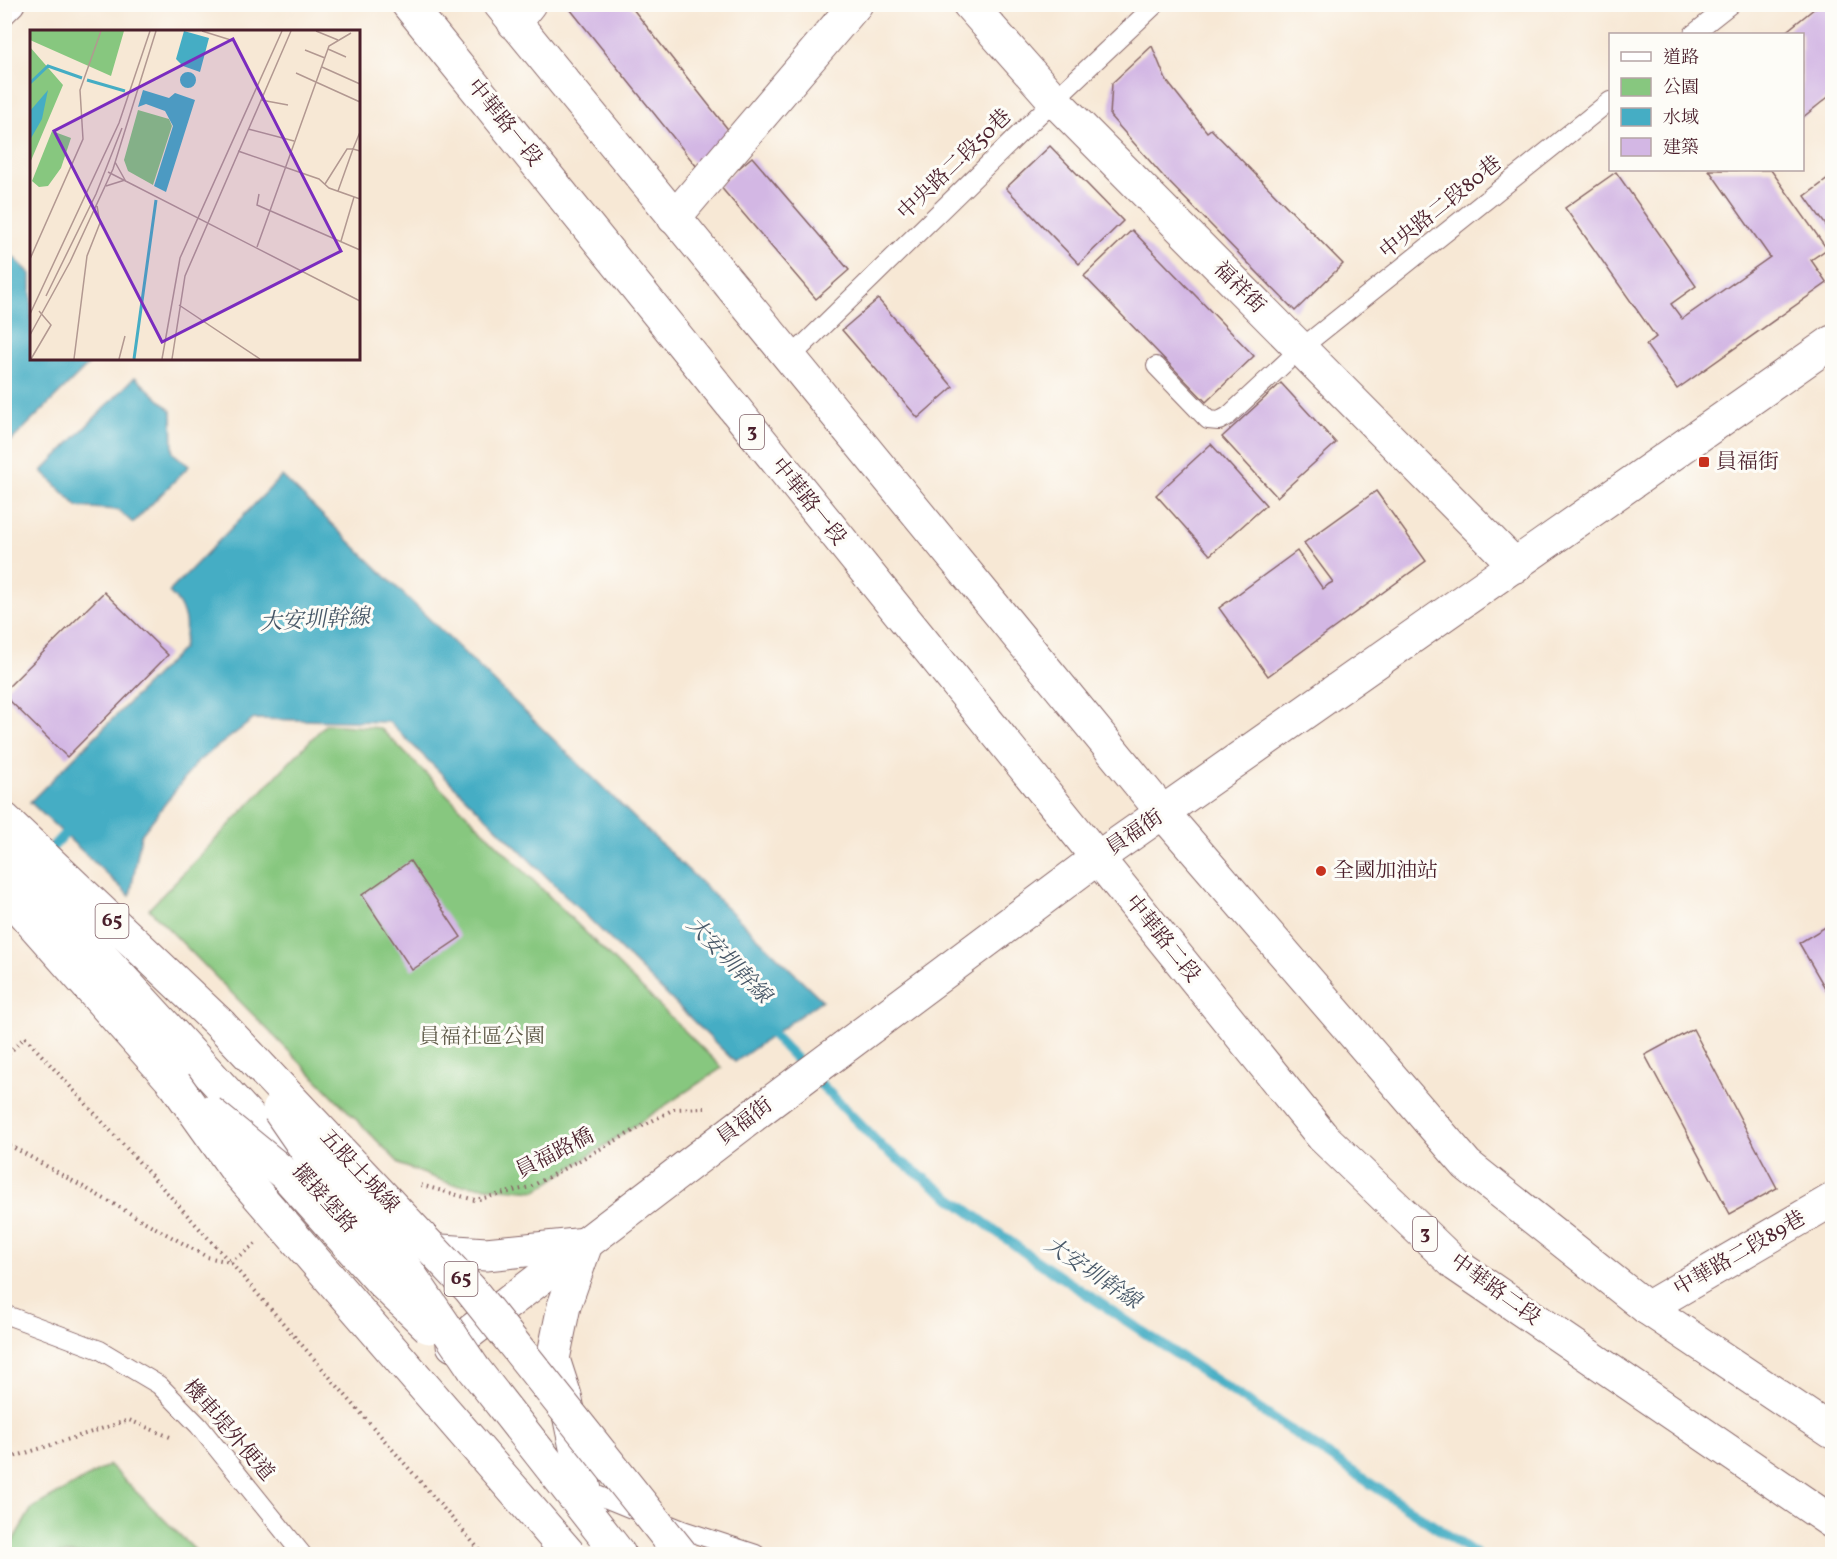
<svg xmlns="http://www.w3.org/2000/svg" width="1837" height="1559" viewBox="0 0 1837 1559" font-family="Vollkorn,'Noto Serif TC',serif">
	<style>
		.green { fill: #87c77f; stroke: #687355; stroke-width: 1.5 }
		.water { fill: #45adc4; stroke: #486678; stroke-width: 1.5 }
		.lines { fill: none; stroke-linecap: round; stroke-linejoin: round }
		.stream { stroke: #45adc4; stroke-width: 10 }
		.building { fill: #d3b7e4 }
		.service-casing { stroke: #876566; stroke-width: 20 }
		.minor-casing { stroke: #876566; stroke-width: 35 }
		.tertiary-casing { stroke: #876566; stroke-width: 35 }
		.primary-casing { stroke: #876566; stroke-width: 35 }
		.trunk-casing { stroke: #876566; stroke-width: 35 }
		.path { stroke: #876566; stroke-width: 4; stroke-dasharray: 1.5 4.5; stroke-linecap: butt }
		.service { stroke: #fff; stroke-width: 18 }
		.minor { stroke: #fff; stroke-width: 33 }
		.tertiary { stroke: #fff; stroke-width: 33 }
		.primary { stroke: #fff; stroke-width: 33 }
		.trunk { stroke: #fff; stroke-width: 33 }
		.trunk-bridge-casing { stroke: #876566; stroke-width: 35; stroke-linecap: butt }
		.path-bridge { stroke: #876566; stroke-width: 4; stroke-dasharray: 1.5 4.5; stroke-linecap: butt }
		.trunk-bridge { stroke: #fff; stroke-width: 33 }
		.poi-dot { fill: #c8321e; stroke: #fdfcf7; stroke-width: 2 }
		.labels { text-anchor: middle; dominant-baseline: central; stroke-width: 6; stroke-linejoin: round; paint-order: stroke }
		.shield { fill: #fdfcf7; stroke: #806168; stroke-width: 1.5 }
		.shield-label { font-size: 20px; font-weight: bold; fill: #4a1f2b }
		.street-label { font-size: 21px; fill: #4a1f2b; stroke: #fdfcf7 }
		.poi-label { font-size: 21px; fill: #4a1f2b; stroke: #fdfcf7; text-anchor: start }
		.park-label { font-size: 21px; fill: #5f5a48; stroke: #fdfcf7 }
		.water-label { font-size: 22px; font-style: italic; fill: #485868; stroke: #fdfcf7 }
		.inset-river { fill: none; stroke: #45adc4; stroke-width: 3 }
		.inset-road { fill: none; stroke: #b29891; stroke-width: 1.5 }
		.view { fill: #7b2cbf; fill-opacity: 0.15; stroke: #7b2cbf; stroke-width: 3 }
		.inset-edge { fill: none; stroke: #4a1f2b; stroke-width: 3 }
	</style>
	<rect width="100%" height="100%" fill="#fdfcf7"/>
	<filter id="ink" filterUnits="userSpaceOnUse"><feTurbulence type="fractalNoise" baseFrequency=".0167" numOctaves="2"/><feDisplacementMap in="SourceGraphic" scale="12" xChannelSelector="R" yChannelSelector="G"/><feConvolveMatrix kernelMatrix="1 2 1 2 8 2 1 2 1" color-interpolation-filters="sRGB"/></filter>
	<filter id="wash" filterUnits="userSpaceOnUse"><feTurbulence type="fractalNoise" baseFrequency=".008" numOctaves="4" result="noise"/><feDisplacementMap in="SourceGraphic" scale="24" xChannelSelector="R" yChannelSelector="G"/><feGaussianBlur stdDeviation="1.35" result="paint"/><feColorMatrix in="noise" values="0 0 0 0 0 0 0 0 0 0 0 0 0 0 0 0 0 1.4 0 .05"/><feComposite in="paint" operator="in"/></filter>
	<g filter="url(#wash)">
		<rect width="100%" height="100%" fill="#f7e8d5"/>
		<g class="green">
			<polygon points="326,724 380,728 722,1068 536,1191 451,1184 401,1165 149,909"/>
			<polygon points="109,1465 199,1554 5,1554 32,1508"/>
		</g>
		<g class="water">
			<polygon points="5,249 31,274 32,358 94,359 11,441 4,437"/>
			<polygon points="135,377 172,411 173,453 189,466 133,523 118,510 78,507 42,471"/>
			<path d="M 282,476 L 822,1000 L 735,1062 L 389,722 L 254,719 L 197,762 L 141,835 L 130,896 L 30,802 L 183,648 C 188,626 187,609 169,592 Z"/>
		</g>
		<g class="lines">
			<g class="stream">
				<polyline points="46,854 74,824"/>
				<polyline points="763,1025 883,1148 1031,1257 1476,1554"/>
			</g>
		</g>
		<g id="blocks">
			<g class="building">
				<polygon points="566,4 629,4 734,137 697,167"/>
				<polygon points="1820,4 1826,4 1832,12 1832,94 1802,118 1802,34 1783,34"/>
				<polygon points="1152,46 1166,80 1207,132 1211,129 1343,264 1295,311 1163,176 1110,116 1112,83"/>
				<polygon points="1050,146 1123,221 1079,264 1006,188"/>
				<polygon points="752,157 849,270 816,299 719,185"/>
				<polygon points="1709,170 1771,170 1827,249 1811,260 1827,283 1677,389 1646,345 1656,337 1565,208 1616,172 1696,286 1671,304 1682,319 1770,257"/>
				<polygon points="1832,176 1832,234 1805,196"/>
				<polygon points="1132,230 1254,356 1206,402 1084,276"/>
				<polygon points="878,299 953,387 918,418 842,330"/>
				<polygon points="1281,383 1336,443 1277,497 1222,437"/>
				<polygon points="1211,444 1266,505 1210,555 1156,495"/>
				<polygon points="1376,491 1426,561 1268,676 1219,608 1297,551 1323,589 1329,584 1333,582 1304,543"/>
				<polygon points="104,592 168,655 67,757 4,695 4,691"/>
				<polygon points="410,861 461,937 412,970 362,895"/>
				<polygon points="1832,923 1832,1000 1799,943"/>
				<polygon points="1693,1029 1777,1188 1730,1214 1645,1055"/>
			</g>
		</g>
	</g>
	<g filter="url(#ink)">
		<use href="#blocks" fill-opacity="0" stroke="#876566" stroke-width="1.5"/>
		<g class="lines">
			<g class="service-casing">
				<g id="service">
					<polyline points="4,17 15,6"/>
					<polyline points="1693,34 1731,4"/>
					<polyline points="789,359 1054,100 1156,4"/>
					<polyline points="1156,366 1208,420 1219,421 1228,416 1300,349 1610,101"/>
					<polyline points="4,1314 100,1350 159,1385 199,1426 302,1554"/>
					<polyline points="585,1490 683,1530 756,1554"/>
				</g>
			</g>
			<g class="minor-casing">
				<g id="minor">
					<polyline points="969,4 1054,100 1516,566"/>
					<polyline points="514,23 529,4"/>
					<polyline points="674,218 856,4"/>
					<polyline points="1647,1308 1832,1200"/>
				</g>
			</g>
			<g class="tertiary-casing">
				<g id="tertiary">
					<polyline points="4,850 304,1177"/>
					<polyline points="412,1249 486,1254 586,1244 564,1306 553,1359 565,1396 585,1490"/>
					<polyline points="453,1345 763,1108 1096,859 1832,342"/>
				</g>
			</g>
			<g class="primary-casing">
				<g id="primary">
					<polyline points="408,4 1322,1136 1456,1265 1832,1522"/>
					<polyline points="500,4 1164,814 1467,1165 1647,1308 1832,1432"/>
				</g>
			</g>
			<g class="trunk-casing">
				<g id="trunk">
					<polyline points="4,819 220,1024"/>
					<polyline points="4,891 175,1084"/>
					<polyline points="474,1369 619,1554"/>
				</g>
			</g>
			<g class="path">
				<polyline points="4,1058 25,1037 230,1262 483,1554"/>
				<polyline points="4,1142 207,1257 230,1262"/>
				<polyline points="421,1185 475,1200 530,1187 674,1109 705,1108"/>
				<polyline points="4,1460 129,1420 170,1437"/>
			</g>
			<use href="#service" class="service"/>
			<use href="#minor" class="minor"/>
			<use href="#tertiary" class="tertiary"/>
			<use href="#primary" class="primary"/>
			<use href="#trunk" class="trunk"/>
			<g class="trunk-bridge-casing">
				<g id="trunk-bridge">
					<polyline points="220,1024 470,1289 681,1554"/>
					<polyline points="175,1084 237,1171 569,1554"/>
					<polyline points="279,1110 314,1161 400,1260 474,1369"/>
					<polyline points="209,1112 286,1175 381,1281 429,1327"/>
				</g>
			</g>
			<polyline class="path-bridge" points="230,1262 256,1244"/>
			<use href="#trunk-bridge" class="trunk-bridge"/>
		</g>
	</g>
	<g class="poi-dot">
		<rect x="1698" y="456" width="12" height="12" rx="3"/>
		<circle cx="1321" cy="871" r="6"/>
	</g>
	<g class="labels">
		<g class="shield">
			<rect x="740" y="415" width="24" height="34" rx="4.5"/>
			<rect x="95.5" y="904" width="33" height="34" rx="4.5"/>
			<rect x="1413" y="1217" width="24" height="34" rx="4.5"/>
			<rect x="444.5" y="1262" width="33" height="34" rx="4.5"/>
		</g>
		<g class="shield-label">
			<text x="752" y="432">3</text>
			<text x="112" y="921">65</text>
			<text x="1425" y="1234">3</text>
			<text x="461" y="1279">65</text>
		</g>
		<g class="street-label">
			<text transform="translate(504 123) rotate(51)">中華路一段</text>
			<text transform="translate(955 165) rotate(-44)">中央路二段50巷</text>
			<text transform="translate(1441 208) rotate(-39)">中央路二段80巷</text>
			<text transform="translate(1239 288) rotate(45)">福祥街</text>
			<text transform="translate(808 502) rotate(51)">中華路一段</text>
			<text transform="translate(1135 833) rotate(-34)">員福街</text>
			<text transform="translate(1162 939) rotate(51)">中華路二段</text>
			<text transform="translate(745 1122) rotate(-37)">員福街</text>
			<text transform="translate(555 1154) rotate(-27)">員福路橋</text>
			<text transform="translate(359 1172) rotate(47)">五股土城線</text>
			<text transform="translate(324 1199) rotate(48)">擺接堡路</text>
			<text transform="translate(1740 1254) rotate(-30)">中華路二段89巷</text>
			<text transform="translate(1495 1290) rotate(36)">中華路二段</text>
			<text transform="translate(228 1431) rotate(49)">機車堤外便道</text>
		</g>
		<g class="poi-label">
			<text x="1716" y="462">員福街</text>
			<text x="1333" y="871">全國加油站</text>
		</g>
		<g class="park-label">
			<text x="482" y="1037">員福社區公園</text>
		</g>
		<g class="water-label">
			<text transform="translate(315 621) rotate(-3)">大安圳幹線</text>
			<text transform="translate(728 961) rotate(46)">大安圳幹線</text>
			<text transform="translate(1092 1274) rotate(34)">大安圳幹線</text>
		</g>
	</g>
	<g transform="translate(30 30)">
		<rect width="330" height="330" fill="#f7e8d5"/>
		<path d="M 0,1 L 94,1 L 81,46 L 0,10 ZM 0,17 L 33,55 L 0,133 ZM 108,80 L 139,89 L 142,96 L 123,155 L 98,141 L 94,130 ZM 22,101 L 41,108 L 31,138 L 18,156 L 9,157 L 2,151 Z" fill="#87c77f"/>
		<path d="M 154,1 L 179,8 L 170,42 L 153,36 L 146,29 ZM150 50a8 8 0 1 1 16 0a8 8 0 1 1-16 0ZM 18,60 L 12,89 L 0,110 L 0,81 ZM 113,60 L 139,68 L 145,63 L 165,70 L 136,162 L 124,156 L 143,96 L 135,81 L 116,74 L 108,77 Z" fill="#45adc4"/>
		<path class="inset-river" d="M 57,50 L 95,61M 0,53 L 18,36 L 52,48M 104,329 L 126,170"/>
		<path class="inset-road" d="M 172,1 L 204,11M 286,1 L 308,10M 298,19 L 316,27M 275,20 L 295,28M 292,37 L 330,54M 266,43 L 330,72M 231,70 L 258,75M 218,99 L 264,111M 208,121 L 289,149 L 299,158 L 330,169M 78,142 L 330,271M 295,154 L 317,119 L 323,119 L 330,102M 76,156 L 95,150 L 85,132M 308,161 L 323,119 L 330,121M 229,164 L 227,175 L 330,220M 311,211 L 324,167M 227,217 L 299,16 L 321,3M 0,229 L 53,109 L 50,60 L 71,1M 16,266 L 66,164 L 92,98M 149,275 L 230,329M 0,284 L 89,93 L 120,1M 0,305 L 40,232 L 83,139 L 126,1M 1,329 L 21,295 L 9,281M 44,329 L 57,226 L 70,193 L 67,176M 89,329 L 95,306M 132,329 L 150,228 L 252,1M 142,329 L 155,246 L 261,1"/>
		<path class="view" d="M 203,9 L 311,221 L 132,312 L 24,101 Z"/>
		<rect width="330" height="330" class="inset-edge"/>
	</g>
	<rect width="1837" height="1559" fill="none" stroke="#fdfcf7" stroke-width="24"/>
	<rect x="1609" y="33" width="195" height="138" fill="#fdfcf7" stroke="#b5a4a5" stroke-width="1.5"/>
	<rect x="1621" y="52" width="30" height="9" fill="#ffffff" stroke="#b5a4a5" stroke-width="1.5"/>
	<text x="1663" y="63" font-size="18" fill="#4a1f2b">道路</text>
	<rect x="1621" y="78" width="30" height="18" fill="#87c77f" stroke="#b5a4a5" stroke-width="1.5"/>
	<text x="1663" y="93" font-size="18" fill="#4a1f2b">公園</text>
	<rect x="1621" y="108" width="30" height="18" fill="#45adc4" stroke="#b5a4a5" stroke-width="1.5"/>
	<text x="1663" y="123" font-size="18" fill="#4a1f2b">水域</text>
	<rect x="1621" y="138" width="30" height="18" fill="#d3b7e4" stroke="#b5a4a5" stroke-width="1.5"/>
	<text x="1663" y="153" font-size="18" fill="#4a1f2b">建築</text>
</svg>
